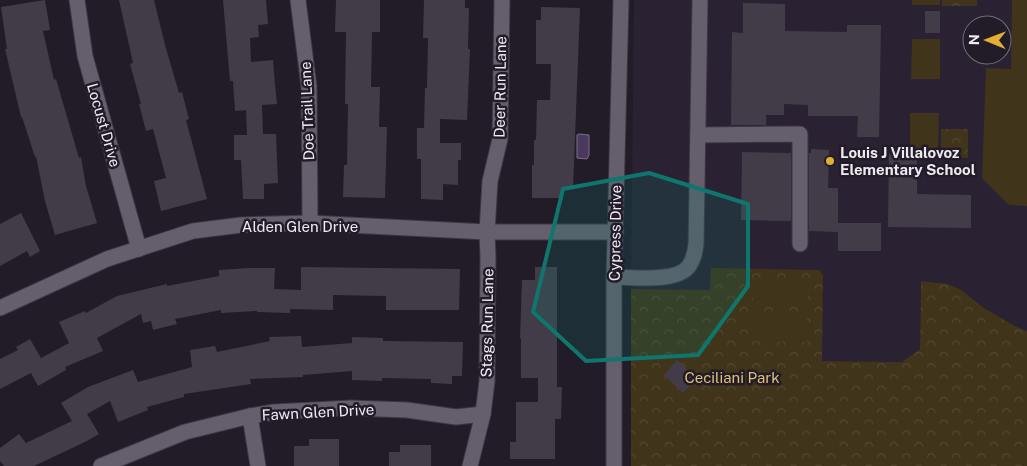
<svg xmlns="http://www.w3.org/2000/svg" width="1027" height="466" viewBox="0 0 1027 466" font-family="'Public Sans',sans-serif">
	<style>
		.built { fill: #2a2133; fill-rule: evenodd }
		.park { fill: url(#park-crowns) }
		.pitch { fill: #40341a }
		.water { fill: #4b395d; stroke: #7c6e8a }
		.building { fill: #423c49 }
		.lines { fill: none; stroke-linecap: round; stroke-linejoin: round }
		.minor-casing { stroke: #3d3842; stroke-width: 17 }
		.minor { stroke: #655f6d; stroke-width: 15 }
		.marked { fill: #0f766e; fill-opacity: 0.2; stroke: #0f766e; stroke-width: 4; stroke-linejoin: round }
		.poi-dot { fill: #e2af34; stroke: #221c28; stroke-width: 2 }
		.labels { text-anchor: middle; dominant-baseline: central; stroke-width: 5; stroke-linejoin: round; paint-order: stroke }
		.street-label { font-size: 15px; fill: #eeeaf2; stroke: #221c28 }
		.poi-label { font-size: 15px; font-weight: bold; fill: #eeeaf2; stroke: #221c28; text-anchor: start }
		.park-label { font-size: 15px; fill: #e0bf7b; stroke: #221c28 }
	</style>
	<defs>
		<pattern id="park-crowns" width="20" height="18" patternUnits="userSpaceOnUse" patternTransform="scale(1.25)"><rect width="20" height="18" fill="#40341a"/><path d="M2 6a3 3 0 1 1 6 0M12 15a3 3 0 1 1 6 0" fill="none" stroke="#534830"/></pattern>
	</defs>
	<rect width="100%" height="100%" fill="#221c28"/>
	<path class="built" d="M 634,0 L 1027,0 L 1027,331 L 1015,326 L 984,308 L 960,289 L 948,284 L 921,281 L 920,349 L 902,362 L 821,361 L 823,275 L 711,268 L 711,290 L 631,289 ZM 972,25 L 1002,25 L 1002,55 L 972,55 Z"/>
	<g class="park">
		<rect x="942" y="0" width="35" height="6"/>
		<rect x="941" y="129" width="27" height="29"/>
		<polygon points="711,268 819,270 823,275 822,361 902,362 920,349 921,281 948,284 960,289 984,308 1015,326 1027,331 1027,466 631,466 631,289 710,290"/>
	</g>
	<g class="pitch">
		<rect x="912" y="0" width="28" height="5"/>
		<polygon points="1012,0 1027,0 1027,206 1009,205 982,178 986,68 1011,69"/>
		<polygon points="912,39 940,39 940,79 911,79"/>
		<polygon points="910,113 939,113 938,153 910,153"/>
		<rect x="753" y="280" width="55" height="26"/>
		<polygon points="752,315 807,316 807,342 752,341"/>
	</g>
	<polygon class="water" points="579,134 589,135 589,155 587,159 577,158 577,135"/>
	<g class="building">
		<polygon points="45,0 50,30 43,31 54,80 56,79 79,158 81,157 86,186 97,223 55,235 45,201 36,156 35,157 22,117 21,117 5,49 7,49 1,7"/>
		<polygon points="119,0 154,0 165,45 179,93 182,92 189,119 186,120 207,199 161,211 154,181 166,178 153,129 146,131 139,104 141,104 130,64 133,63"/>
		<polygon points="223,0 266,0 268,24 258,25 259,37 250,38 251,62 273,60 275,85 277,104 262,105 263,134 276,134 278,183 264,184 264,199 243,199 241,160 234,160 234,135 247,135 246,110 235,111 233,81 230,81"/>
		<polygon points="336,0 380,0 380,32 372,32 371,87 380,87 379,127 387,127 385,198 343,197 344,165 347,165 348,104 345,104 346,32 335,32"/>
		<polygon points="424,0 465,0 465,8 469,8 468,49 470,49 467,120 440,119 440,143 461,143 461,160 458,160 458,185 443,184 443,200 421,199 421,159 417,159 417,128 424,128 425,88 427,88 428,38 423,38"/>
		<polygon points="743,3 785,4 785,31 847,32 847,25 881,25 879,137 857,137 858,116 808,116 808,105 784,104 784,115 766,115 766,125 731,125 732,32 743,33"/>
		<polygon points="541,7 580,8 573,189 563,189 563,198 532,198 532,165 534,165 534,140 536,140 537,100 550,100 551,64 536,64 536,20 541,20"/>
		<rect x="925" y="11" width="15" height="22"/>
		<polygon points="811,149 829,150 828,188 838,188 838,232 809,231 809,153 811,153"/>
		<polygon points="742,152 791,153 791,221 741,220"/>
		<polygon points="889,154 917,154 917,194 971,195 971,228 888,227"/>
		<polygon points="21,213 40,251 30,257 27,251 0,266 0,224"/>
		<rect x="838" y="223" width="43" height="28"/>
		<polygon points="301,267 460,269 459,310 386,310 386,296 333,295 333,310 290,309 290,313 257,312 257,311 221,313 221,310 175,319 177,324 153,330 151,321 143,323 141,314 97,338 103,351 65,367 66,370 38,386 31,373 0,389 0,359 18,350 16,347 30,339 41,358 69,343 59,322 85,311 86,313 117,296 167,284 167,286 219,276 219,270 250,268 275,268 274,289 301,290"/>
		<polygon points="535,267 557,267 557,387 562,387 561,419 555,419 555,459 510,459 510,442 516,442 516,402 538,402 538,378 521,378 521,338 520,338 522,280 535,280"/>
		<polygon points="301,336 302,347 352,343 352,337 383,338 383,341 463,342 462,376 452,376 452,384 431,383 431,379 382,378 382,381 352,380 352,371 303,375 303,377 250,379 251,384 184,394 184,397 147,407 148,410 118,422 110,401 87,414 99,434 87,441 34,466 4,466 0,461 0,448 19,434 26,443 72,421 61,403 88,387 133,370 138,382 192,367 190,350 215,346 217,352 270,341 269,337"/>
		<polygon points="677,360 697,379 683,393 664,375"/>
		<polygon points="309,439 339,439 339,466 294,466 294,446 309,446"/>
		<polygon points="400,445 431,445 431,466 389,466 389,452 400,452"/>
	</g>
	<g class="lines">
		<g class="minor-casing">
			<g id="minor">
				<polyline points="77,0 85,56 139,249"/>
				<polyline points="298,0 309,87 310,223"/>
				<polyline points="698,135 800,134 800,244"/>
				<path d="M 614,277 C 633,277 677,283 689,266 C 694,259 695,252 696,244 L 700,0"/>
				<polyline points="0,308 107,259 193,231 241,225 310,223 487,232 616,232"/>
				<polyline points="250,416 258,466"/>
				<polyline points="101,466 185,432 250,416 274,412 351,408 407,410 456,417 483,414"/>
				<polyline points="470,466 483,414 487,381 488,257 487,232 490,181 500,139 502,0"/>
				<polyline points="614,466 614,277 621,0"/>
			</g>
		</g>
		<use href="#minor" class="minor"/>
	</g>
	<path class="marked" d="M 649,173 L 748,204 L 748,286 L 698,355 L 586,361 L 533,312 L 563,189 Z"/>
	<circle class="poi-dot" cx="830" cy="161" r="5"/>
	<g class="labels">
		<g class="street-label">
			<text transform="translate(500 87) rotate(-89)">Deer Run Lane</text>
			<text transform="translate(307 111) rotate(-92)">Doe Trail Lane</text>
			<text transform="translate(104 125) rotate(74)">Locust Drive</text>
			<text x="300" y="226">Alden Glen Drive</text>
			<text transform="translate(615 233) rotate(-89)">Cypress Drive</text>
			<text transform="translate(487 323) rotate(-89)">Stags Run Lane</text>
			<text transform="translate(318 412) rotate(-3)">Fawn Glen Drive</text>
		</g>
		<g class="poi-label">
			<text x="840" y="152">Louis J Villalovoz<tspan x="840" dy="17">Elementary School</tspan></text>
		</g>
		<g class="park-label">
			<text x="732" y="377">Ceciliani Park</text>
		</g>
	</g>
	<g transform="translate(987 40) rotate(271)"><circle r="24" fill="#221c28" stroke="#746e79"/>
	<path d="M0-4L9 19L0 12L-9 19Z" fill="#e2af34"/>
	<text y="-8" font-size="14" font-weight="bold" text-anchor="middle" fill="#eeeaf2">N</text>
	</g>
</svg>
